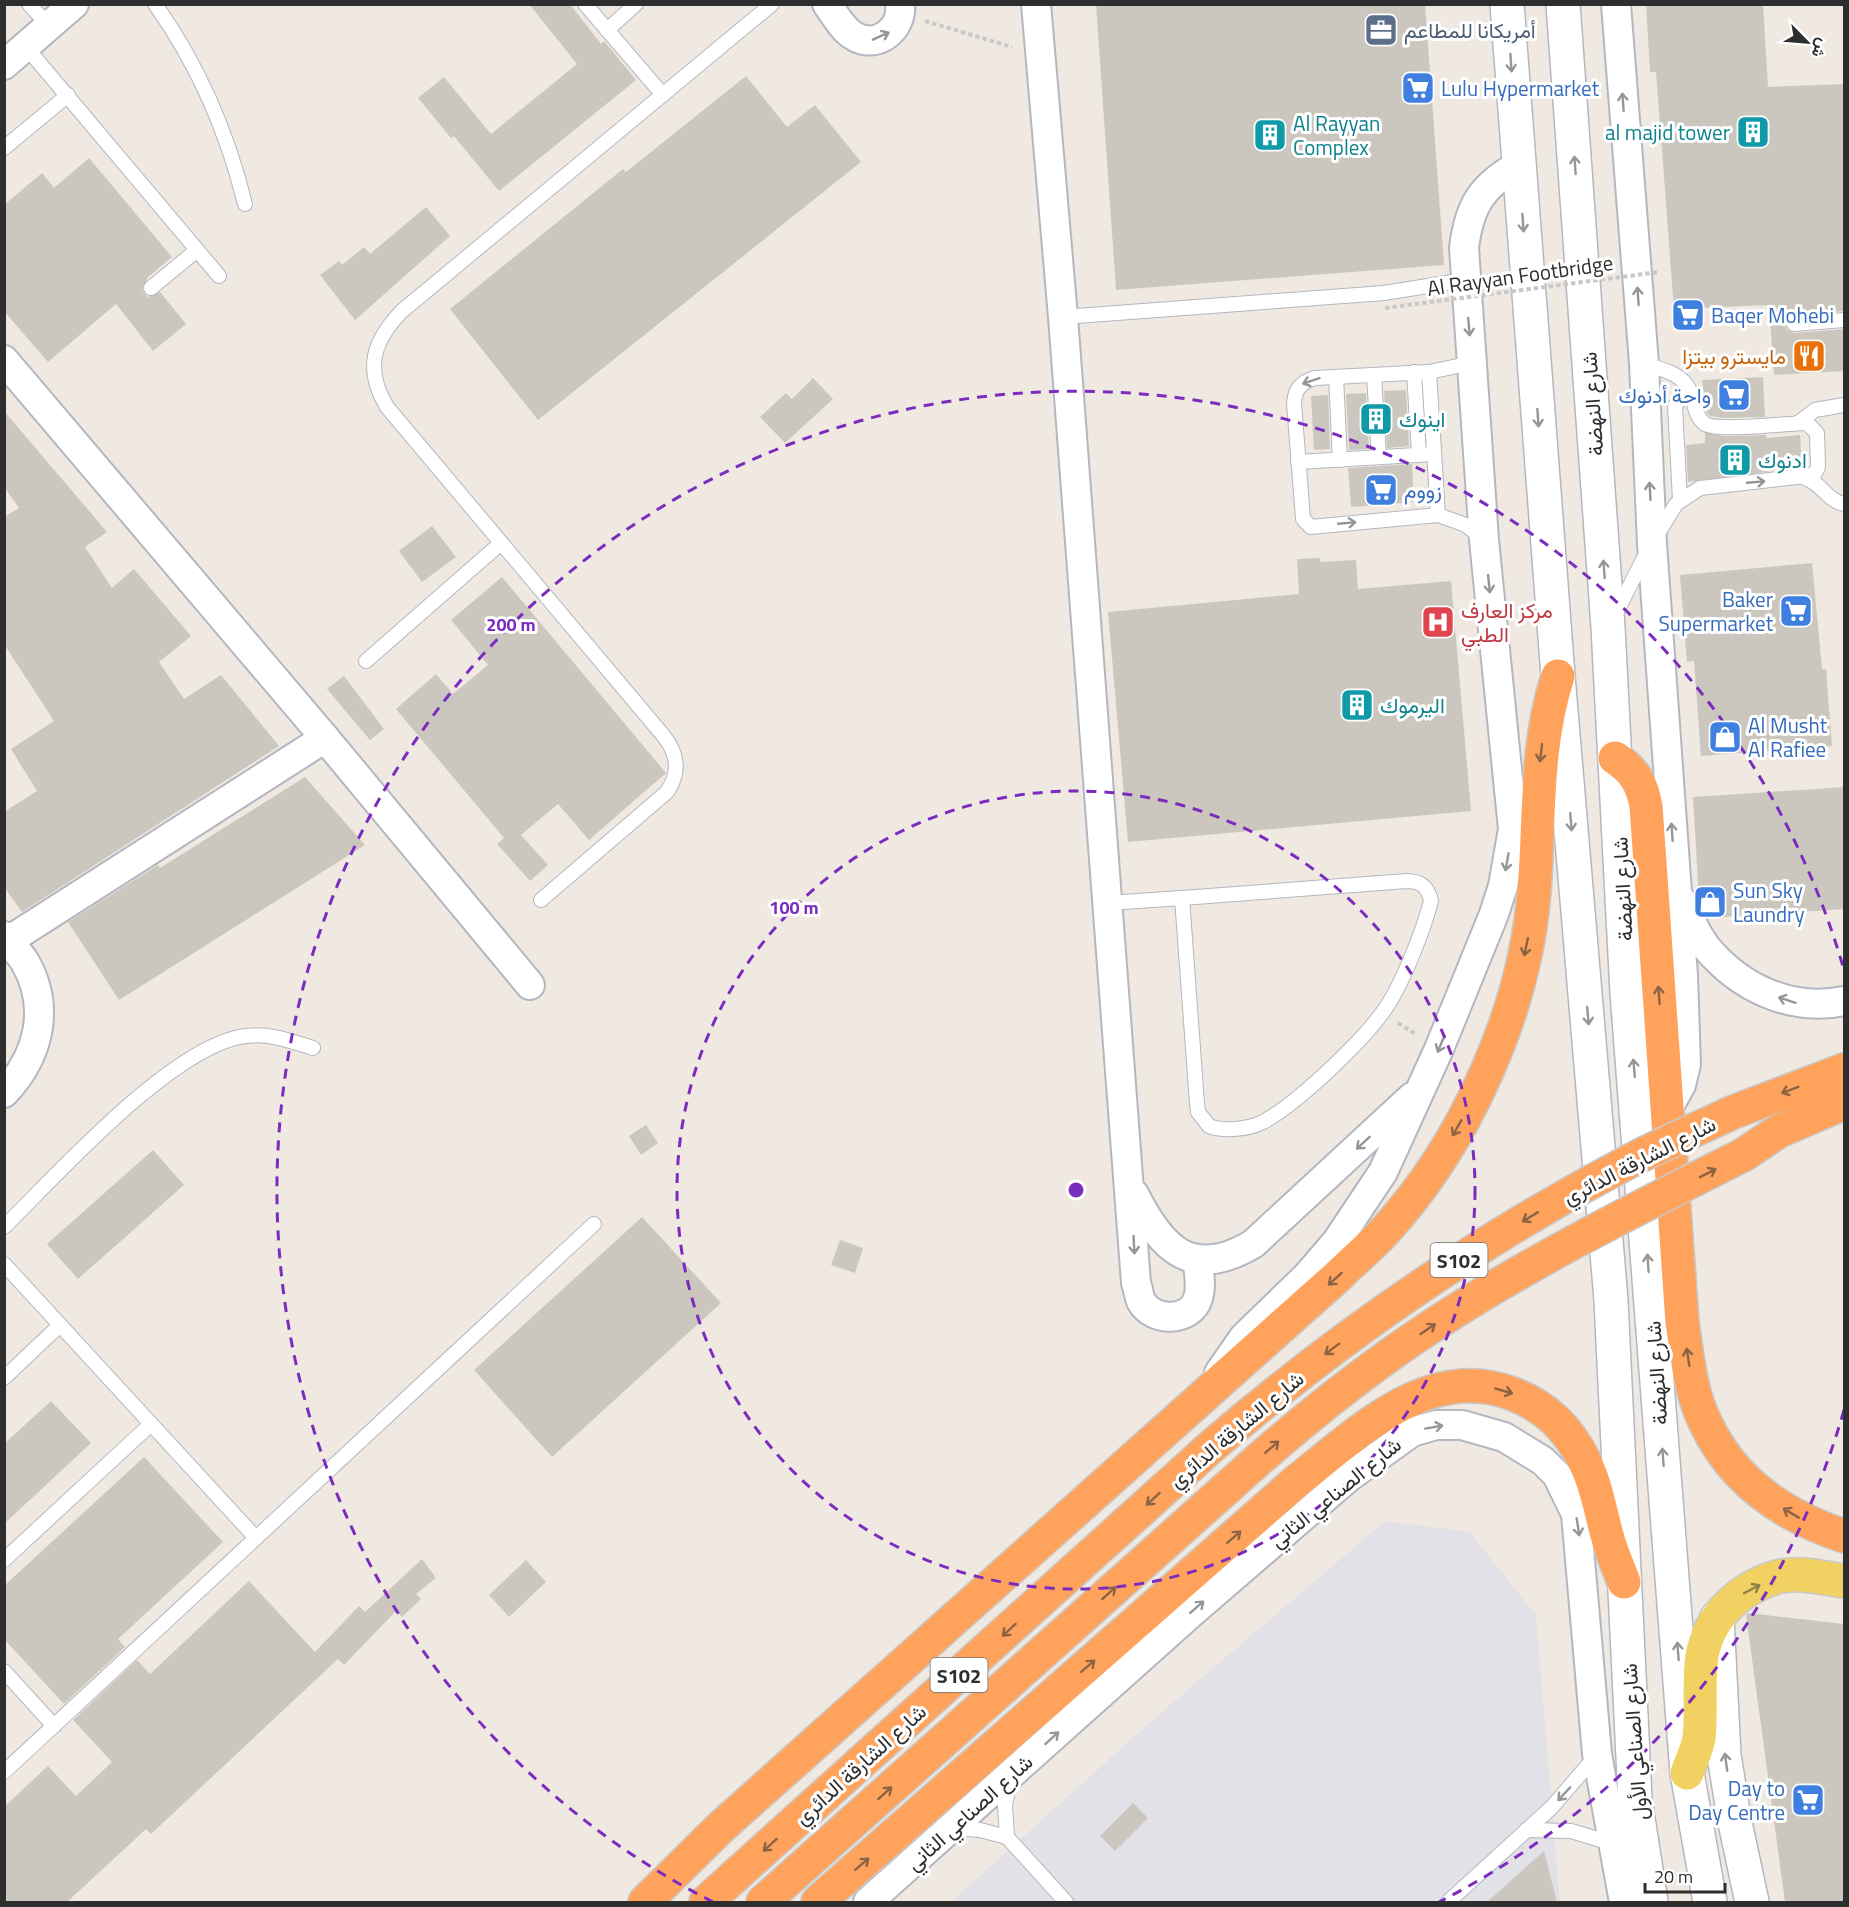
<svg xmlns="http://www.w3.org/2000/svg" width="1849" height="1907" viewBox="0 0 1849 1907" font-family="'Titillium Web',Vazirmatn,sans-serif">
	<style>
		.industrial { fill: #e3e1e8 }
		.building { fill: #cbc7bf }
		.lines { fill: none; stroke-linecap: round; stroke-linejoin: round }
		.lane-casing { stroke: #b4b7c1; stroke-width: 16 }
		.street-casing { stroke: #b4b7c1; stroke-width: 32 }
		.secondary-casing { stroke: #b4b7c1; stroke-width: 36 }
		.primary-casing { stroke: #c9c9c9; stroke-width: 36 }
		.highway-casing { stroke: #c9c9c9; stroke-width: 36 }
		.path { stroke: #c9c9c9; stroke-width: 4; stroke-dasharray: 4.5 3; stroke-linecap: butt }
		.lane { stroke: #fff; stroke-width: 14 }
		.street { stroke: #fff; stroke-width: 28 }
		.secondary { stroke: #fff; stroke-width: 33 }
		.primary { stroke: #f2d163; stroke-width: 33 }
		.highway { stroke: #ffa35c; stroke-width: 33 }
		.highway-bridge-casing { stroke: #c9c9c9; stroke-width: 36; stroke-linecap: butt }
		.path-bridge { stroke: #c9c9c9; stroke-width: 4; stroke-dasharray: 4.5 3; stroke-linecap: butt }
		.highway-bridge { stroke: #ffa35c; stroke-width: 33 }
		.oneway { stroke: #969696 }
		.oneway2 { stroke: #8c6343 }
		.oneway3 { stroke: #908048 }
		.ring { fill: none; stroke: #7b2cbf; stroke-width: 3; stroke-dasharray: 10 8 }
		.labels { text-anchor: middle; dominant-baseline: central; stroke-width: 6; stroke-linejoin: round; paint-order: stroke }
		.shield { fill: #fff; stroke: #6d6d6d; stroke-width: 1.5 }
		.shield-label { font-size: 20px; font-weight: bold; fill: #2e2e2e }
		.service-label { font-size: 21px; fill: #4e5e75; stroke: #fff; text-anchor: start }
		.shop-label { font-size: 21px; fill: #366cbe; stroke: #fff; text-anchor: start }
		.culture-label { font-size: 21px; fill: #0d838f; stroke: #fff; text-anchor: start }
		.street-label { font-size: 21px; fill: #2e2e2e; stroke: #fff }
		.food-label { font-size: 21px; fill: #c56008; stroke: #fff; text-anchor: end }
		.health-label { font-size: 21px; fill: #be3a42; stroke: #fff; text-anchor: start }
		.centre { fill: #7b2cbf; stroke: #fff; stroke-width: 3 }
		.ring-label { font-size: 18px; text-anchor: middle; font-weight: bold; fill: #7b2cbf; stroke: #fff; stroke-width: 6; stroke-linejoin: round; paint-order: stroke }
	</style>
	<rect width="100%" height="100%" fill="#efe9e1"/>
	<polygon class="industrial" points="1385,1521 1470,1532 1536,1615 1560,1902 951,1902 1148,1724"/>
	<g class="building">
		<polygon points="529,4 570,4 601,44 604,41 636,80 499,191 454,136 451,138 418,98 444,77 491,134 577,64"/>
		<polygon points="1096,4 1425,4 1444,265 1116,290"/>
		<polygon points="1646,4 1763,4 1768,87 1845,84 1845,311 1793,315 1785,324 1787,330 1794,333 1845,329 1845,371 1774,375 1769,305 1674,309 1656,72 1650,72"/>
		<polygon points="746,76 787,127 815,105 861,162 538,420 450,309 623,169 626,172"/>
		<polygon points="89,158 172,257 148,277 142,290 148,297 160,292 186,324 153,351 116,304 48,362 4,311 4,205 42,173 54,188"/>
		<polygon points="426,207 450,236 355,320 320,275 339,261 342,265 364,247 370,254"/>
		<polygon points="1763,377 1765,417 1724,418 1710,416 1706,412 1702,380"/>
		<polygon points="813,378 833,399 785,443 760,417 786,393 792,399"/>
		<polygon points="1406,390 1409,446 1387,448 1384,391"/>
		<polygon points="1366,393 1369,449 1349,450 1346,394"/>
		<polygon points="1328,395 1330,449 1314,450 1311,396"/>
		<polygon points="4,411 107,532 85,547 112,588 134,569 191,636 159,662 184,699 221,675 279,746 22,912 4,887 4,812 37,791 11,749 54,721 4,644 4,517 19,508 4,487"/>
		<polygon points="1705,433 1724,436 1766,435 1766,438 1800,435 1802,467 1688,482 1686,445 1705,443"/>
		<polygon points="1412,464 1414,502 1351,507 1348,468"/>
		<polygon points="432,526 456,557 422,582 399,551"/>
		<polygon points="1320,558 1320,562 1356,560 1358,589 1451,581 1471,811 1128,842 1108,612 1299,594 1297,559"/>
		<polygon points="1812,563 1822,669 1826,669 1832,746 1701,756 1694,661 1687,662 1680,575"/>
		<polygon points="502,577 666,773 589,840 558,804 521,835 548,865 530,881 497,844 504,838 396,709 436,674 453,694 488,665 451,620"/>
		<polygon points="344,676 384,729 370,740 327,689"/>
		<polygon points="305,777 365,845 119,1000 68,922 158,865 160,868"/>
		<polygon points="1845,787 1845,909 1708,918 1699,899 1693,797"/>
		<polygon points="646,1125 658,1143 641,1155 629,1136"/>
		<polygon points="153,1150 184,1185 78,1279 47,1244"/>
		<polygon points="642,1217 721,1303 552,1457 474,1370"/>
		<polygon points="840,1240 863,1248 855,1273 831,1265"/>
		<polygon points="51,1401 91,1443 4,1524 4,1444"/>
		<polygon points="144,1457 223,1542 118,1639 125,1647 64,1704 4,1639 4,1586"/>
		<polygon points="422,1559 436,1578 416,1594 421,1599 402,1617 396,1611 344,1665 338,1659 151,1834 146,1829 67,1902 4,1902 4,1807 48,1766 76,1796 112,1762 73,1720 137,1660 150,1674 249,1581 315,1652 359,1606 365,1612"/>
		<polygon points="526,1560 546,1582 509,1617 489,1595"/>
		<polygon points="1748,1613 1845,1624 1845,1902 1785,1902 1746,1615"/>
		<polygon points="1133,1803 1148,1818 1115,1851 1100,1836"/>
		<polygon points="1544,1851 1557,1902 1487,1902"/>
	</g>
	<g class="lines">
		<g class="lane-casing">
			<g id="lane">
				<polyline points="29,4 49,26"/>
				<path d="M 155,4 C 199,66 227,131 245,204"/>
				<polyline points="585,4 663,95"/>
				<polyline points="607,30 636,4"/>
				<polyline points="26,47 219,276"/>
				<polyline points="4,148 68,95"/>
				<polyline points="151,288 197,250"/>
				<polyline points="1063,317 1384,293 1465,280"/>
				<polyline points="1794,324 1844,320"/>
				<path d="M 1472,363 L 1429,372 L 1315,378 C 1301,382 1295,389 1294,403 L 1303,519 L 1311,527 L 1438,515 L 1466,525 L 1483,539"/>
				<path d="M 1644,364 C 1660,369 1683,373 1690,391 C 1695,402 1694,416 1705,424 C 1719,432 1787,423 1807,423 L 1817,433 L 1818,467 L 1814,475 L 1700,488 L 1676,504 L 1657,535"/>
				<polyline points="1414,372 1419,455"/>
				<polyline points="1429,372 1438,515"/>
				<polyline points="1374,375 1379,457"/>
				<polyline points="1336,377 1340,460"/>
				<polyline points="1798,423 1815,410 1844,405"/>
				<polyline points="1298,462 1433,454"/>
				<path d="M 1805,478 C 1822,483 1827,501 1844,504"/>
				<polyline points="1680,500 1675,406 1688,388"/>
				<polyline points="1615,615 1647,552"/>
				<polyline points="366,661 501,543"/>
				<path d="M 1407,881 C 1421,881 1428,887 1431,901 C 1424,929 1404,979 1389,1003 C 1368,1037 1298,1103 1263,1122 C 1249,1129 1224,1132 1209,1126 L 1198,1112 L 1197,1103 L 1182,898 Z"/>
				<path d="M 541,900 L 667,792 C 681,771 678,753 662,734 L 387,407 C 364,369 373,341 402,311 L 772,4"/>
				<polyline points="1108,903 1182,898"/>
				<path d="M 4,1227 C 57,1175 174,1044 246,1036 C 270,1033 291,1041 313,1048"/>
				<polyline points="4,1264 256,1538"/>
				<polyline points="4,1378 60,1325"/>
				<polyline points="4,1560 151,1424"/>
				<polyline points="4,1671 54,1726"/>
				<polyline points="4,1772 594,1224"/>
				<polyline points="1010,1781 1005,1805 1007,1837 1066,1902"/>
				<polyline points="954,1828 980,1830 1007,1837"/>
				<polyline points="1526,1830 1571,1831 1614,1844"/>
				<polyline points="1448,1902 1552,1807 1595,1757"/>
			</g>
		</g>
		<g class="street-casing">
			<g id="street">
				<path d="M 827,4 C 835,15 843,30 854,36 C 877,50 903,29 900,4"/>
				<path d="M 1036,4 L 1063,317 L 1136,1283 C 1138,1288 1139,1296 1141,1301 C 1153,1323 1191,1322 1198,1298 C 1202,1286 1199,1272 1197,1260"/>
				<polyline points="1616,4 1644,364 1652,544 1683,976 1686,1064 1681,1085 1667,1110"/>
				<polyline points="4,65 74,4"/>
				<polyline points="4,360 325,738 530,985"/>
				<path d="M 1681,900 C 1690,919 1699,941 1714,956 C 1748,992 1796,1011 1844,1001"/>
				<path d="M 4,936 C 10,945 19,952 25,962 C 51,1008 39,1056 4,1093"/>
				<polyline points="8,941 325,738"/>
				<path d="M 1134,1194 C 1162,1250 1192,1280 1253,1244 L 1412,1097"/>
				<path d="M 1219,1373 L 1244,1337 L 1307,1276 L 1337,1241 L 1383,1172 L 1439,1049 L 1494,914 L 1503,886 L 1513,829 L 1484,540 L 1464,248 C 1469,206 1482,185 1519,165"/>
				<polyline points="868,1902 1190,1614 1349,1477 1412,1432 1436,1425 1462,1425 1504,1437 1543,1461 1557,1475 1576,1514 1597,1754 1624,1902"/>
			</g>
		</g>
		<g class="secondary-casing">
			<g id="secondary">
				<polyline points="1507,4 1558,676 1611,1300 1635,1799 1651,1902"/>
				<polyline points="1563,4 1608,627 1627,993 1687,1773 1710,1902"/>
				<polyline points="1717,1618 1724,1755 1734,1818 1752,1902"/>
			</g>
		</g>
		<g class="primary-casing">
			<path id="primary" d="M 1687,1773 C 1691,1761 1697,1750 1699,1738 C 1702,1711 1698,1683 1702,1656 C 1709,1617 1739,1588 1777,1577 C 1797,1571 1823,1578 1844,1581"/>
		</g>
		<g class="highway-casing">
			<g id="highway">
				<path d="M 1615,758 C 1634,770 1642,784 1646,806 L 1682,1322 C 1687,1355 1690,1393 1706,1424 C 1734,1483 1784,1516 1844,1536"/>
				<polyline points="1731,1113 1844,1070"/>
				<polyline points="1743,1155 1779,1131 1844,1103"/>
				<path d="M 645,1902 L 720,1828 L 1338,1276 C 1353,1261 1370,1247 1384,1232 C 1465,1144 1525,1011 1534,892 C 1540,817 1535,748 1558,676"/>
				<polyline points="706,1902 1212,1446"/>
				<polyline points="763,1902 1229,1486"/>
				<path d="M 818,1902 L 1297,1481 C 1358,1433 1429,1361 1513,1394 C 1547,1407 1568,1429 1584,1460 C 1596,1483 1600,1510 1607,1535 C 1611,1551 1618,1566 1624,1582"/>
			</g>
		</g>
		<g class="path">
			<polyline points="925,21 1012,47"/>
			<polyline points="1398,1023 1417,1035"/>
		</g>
		<use href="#lane" class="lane"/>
		<use href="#street" class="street"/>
		<use href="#secondary" class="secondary"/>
		<use href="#primary" class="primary"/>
		<use href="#highway" class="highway"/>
		<g class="highway-bridge-casing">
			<g id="highway-bridge">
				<path d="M 1212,1446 C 1341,1335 1481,1239 1632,1160 C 1664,1143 1698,1129 1731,1113"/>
				<path d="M 1229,1486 C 1293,1428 1360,1373 1432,1326 C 1531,1261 1638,1208 1743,1155"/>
			</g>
		</g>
		<polyline class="path-bridge" points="1385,308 1659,272"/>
		<use href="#highway-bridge" class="highway-bridge"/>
	</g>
	<defs><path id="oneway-shaft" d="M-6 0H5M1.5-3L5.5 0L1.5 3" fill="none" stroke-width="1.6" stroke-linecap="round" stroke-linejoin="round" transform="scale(1.5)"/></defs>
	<g class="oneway">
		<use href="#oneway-shaft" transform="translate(881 36) rotate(-24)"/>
		<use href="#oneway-shaft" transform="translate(1511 63) rotate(86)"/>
		<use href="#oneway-shaft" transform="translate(1623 102) rotate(-94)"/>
		<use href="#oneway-shaft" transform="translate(1575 165) rotate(-94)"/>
		<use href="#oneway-shaft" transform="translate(1523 223) rotate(86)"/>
		<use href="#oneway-shaft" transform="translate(1638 296) rotate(-94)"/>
		<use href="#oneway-shaft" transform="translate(1469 327) rotate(85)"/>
		<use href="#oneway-shaft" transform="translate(1311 381) rotate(161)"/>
		<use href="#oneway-shaft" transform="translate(1538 418) rotate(86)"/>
		<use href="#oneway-shaft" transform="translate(1756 482) rotate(-5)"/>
		<use href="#oneway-shaft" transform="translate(1650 491) rotate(-93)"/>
		<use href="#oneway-shaft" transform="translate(1347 523) rotate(-5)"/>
		<use href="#oneway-shaft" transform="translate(1604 569) rotate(-94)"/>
		<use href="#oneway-shaft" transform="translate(1489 584) rotate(84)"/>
		<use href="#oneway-shaft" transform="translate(1571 822) rotate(85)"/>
		<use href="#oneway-shaft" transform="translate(1672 832) rotate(-94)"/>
		<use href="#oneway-shaft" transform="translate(1507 862) rotate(100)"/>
		<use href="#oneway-shaft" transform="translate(1787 1000) rotate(-162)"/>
		<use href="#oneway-shaft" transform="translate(1588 1016) rotate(85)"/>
		<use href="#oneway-shaft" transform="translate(1441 1044) rotate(113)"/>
		<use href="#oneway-shaft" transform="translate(1634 1068) rotate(-95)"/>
		<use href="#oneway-shaft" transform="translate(1363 1143) rotate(137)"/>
		<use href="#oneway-shaft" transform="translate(1134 1245) rotate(87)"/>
		<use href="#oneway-shaft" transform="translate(1648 1263) rotate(-94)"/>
		<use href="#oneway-shaft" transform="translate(1434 1427) rotate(-10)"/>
		<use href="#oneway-shaft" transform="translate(1663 1457) rotate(-94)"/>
		<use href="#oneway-shaft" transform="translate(1578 1527) rotate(81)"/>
		<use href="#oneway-shaft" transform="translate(1197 1607) rotate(-41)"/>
		<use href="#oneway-shaft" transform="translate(1678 1651) rotate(-94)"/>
		<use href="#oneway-shaft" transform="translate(1052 1738) rotate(-42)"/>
		<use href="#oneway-shaft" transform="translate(1726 1762) rotate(-98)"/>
		<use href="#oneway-shaft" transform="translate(1564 1794) rotate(133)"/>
	</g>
	<g class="oneway2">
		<use href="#oneway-shaft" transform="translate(1541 753) rotate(97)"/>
		<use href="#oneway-shaft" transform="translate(1526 947) rotate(102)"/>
		<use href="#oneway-shaft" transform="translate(1659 995) rotate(-94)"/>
		<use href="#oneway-shaft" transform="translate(1790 1090) rotate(159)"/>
		<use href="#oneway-shaft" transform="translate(1457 1128) rotate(120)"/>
		<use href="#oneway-shaft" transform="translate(1708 1173) rotate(-27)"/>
		<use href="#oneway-shaft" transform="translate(1530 1217) rotate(149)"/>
		<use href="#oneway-shaft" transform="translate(1335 1279) rotate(138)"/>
		<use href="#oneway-shaft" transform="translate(1428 1329) rotate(-34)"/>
		<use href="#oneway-shaft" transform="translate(1332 1349) rotate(143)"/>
		<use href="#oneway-shaft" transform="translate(1688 1357) rotate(-99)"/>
		<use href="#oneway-shaft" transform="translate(1504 1391) rotate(16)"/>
		<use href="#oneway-shaft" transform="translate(1272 1447) rotate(-41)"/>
		<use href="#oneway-shaft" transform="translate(1153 1499) rotate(138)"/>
		<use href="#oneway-shaft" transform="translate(1791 1513) rotate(-149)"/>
		<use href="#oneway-shaft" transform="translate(1234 1537) rotate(-41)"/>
		<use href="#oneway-shaft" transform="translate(1109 1593) rotate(-42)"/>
		<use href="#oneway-shaft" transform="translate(1009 1630) rotate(138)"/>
		<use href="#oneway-shaft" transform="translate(1088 1666) rotate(-41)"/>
		<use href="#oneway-shaft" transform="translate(885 1793) rotate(-42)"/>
		<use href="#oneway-shaft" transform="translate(770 1845) rotate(138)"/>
		<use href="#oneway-shaft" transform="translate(862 1864) rotate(-41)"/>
	</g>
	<use class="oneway3" href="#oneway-shaft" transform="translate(1752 1589) rotate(-28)"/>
	<g class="ring">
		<circle cx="1076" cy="1190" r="399"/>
		<path d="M1844 1410A799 799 0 0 1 1439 1902M713 1902A799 799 0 1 1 1844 970"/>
	</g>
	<defs>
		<g id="office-square" transform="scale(1.725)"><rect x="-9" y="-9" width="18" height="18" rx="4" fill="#5c6f8a" stroke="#fff"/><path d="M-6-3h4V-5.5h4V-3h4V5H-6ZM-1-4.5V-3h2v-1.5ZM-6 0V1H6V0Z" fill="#fff"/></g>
		<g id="supermarket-square" transform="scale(1.725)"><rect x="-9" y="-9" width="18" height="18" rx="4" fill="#3f7fe0" stroke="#fff"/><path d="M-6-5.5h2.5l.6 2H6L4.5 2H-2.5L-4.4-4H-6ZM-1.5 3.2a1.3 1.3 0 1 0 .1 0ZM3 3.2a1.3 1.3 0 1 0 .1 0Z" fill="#fff"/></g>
		<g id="building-square" transform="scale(1.725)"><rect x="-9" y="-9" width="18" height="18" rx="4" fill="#0f9aa8" stroke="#fff"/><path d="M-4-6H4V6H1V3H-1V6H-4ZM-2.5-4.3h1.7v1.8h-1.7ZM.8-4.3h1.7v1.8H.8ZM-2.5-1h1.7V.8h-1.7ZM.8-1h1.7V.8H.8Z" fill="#fff"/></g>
		<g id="restaurant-square" transform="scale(1.725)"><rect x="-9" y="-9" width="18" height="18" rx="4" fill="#e8710a" stroke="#fff"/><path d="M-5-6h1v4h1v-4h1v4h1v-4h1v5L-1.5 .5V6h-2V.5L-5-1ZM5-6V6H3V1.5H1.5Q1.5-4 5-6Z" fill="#fff"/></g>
		<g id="hospital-square" transform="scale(1.725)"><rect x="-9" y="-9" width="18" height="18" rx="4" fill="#e0444e" stroke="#fff"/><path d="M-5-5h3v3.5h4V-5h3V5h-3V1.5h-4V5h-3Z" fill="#fff"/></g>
		<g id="shop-square" transform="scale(1.725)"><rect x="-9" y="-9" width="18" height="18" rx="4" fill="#3f7fe0" stroke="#fff"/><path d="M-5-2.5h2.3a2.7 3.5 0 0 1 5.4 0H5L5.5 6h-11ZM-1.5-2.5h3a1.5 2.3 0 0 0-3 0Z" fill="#fff"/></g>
	</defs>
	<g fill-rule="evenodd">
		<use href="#office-square" x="1381" y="30"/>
		<use href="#supermarket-square" x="1418" y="88"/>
		<use href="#building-square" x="1753" y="132"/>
		<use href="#building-square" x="1270" y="135"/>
		<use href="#supermarket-square" x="1688" y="315"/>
		<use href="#restaurant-square" x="1809" y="356"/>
		<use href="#supermarket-square" x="1734" y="395"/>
		<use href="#building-square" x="1376" y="419"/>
		<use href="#building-square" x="1735" y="460"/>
		<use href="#supermarket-square" x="1381" y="490"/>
		<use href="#supermarket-square" x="1796" y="611"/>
		<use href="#hospital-square" x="1438" y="622"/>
		<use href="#building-square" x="1357" y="705"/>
		<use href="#shop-square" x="1725" y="737"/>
		<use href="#shop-square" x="1710" y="902"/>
		<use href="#supermarket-square" x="1808" y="1800"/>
	</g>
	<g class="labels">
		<g class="shield">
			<rect x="1430.5" y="1243" width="57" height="34" rx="4.5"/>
			<rect x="930.5" y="1658" width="57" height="34" rx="4.5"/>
		</g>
		<g class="shield-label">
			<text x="1459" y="1260">S102</text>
			<text x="959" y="1675">S102</text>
		</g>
		<g class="service-label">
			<text x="1404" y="30">أمريكانا للمطاعم</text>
		</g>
		<g class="shop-label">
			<text x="1441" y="88">Lulu Hypermarket</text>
			<text x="1711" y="315">Baqer Mohebi</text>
			<text x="1711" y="395" text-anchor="end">واحة أدنوك</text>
			<text x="1404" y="490">زووم</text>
			<text x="1773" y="599" text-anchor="end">Baker<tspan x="1773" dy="24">Supermarket</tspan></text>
			<text x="1748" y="725">Al Musht<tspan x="1748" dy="24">Al Rafiee</tspan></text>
			<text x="1733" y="890">Sun Sky<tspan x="1733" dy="24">Laundry</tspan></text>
			<text x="1785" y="1788" text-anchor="end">Day to<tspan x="1785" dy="24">Day Centre</tspan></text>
		</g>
		<g class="culture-label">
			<text x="1293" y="123">Al Rayyan<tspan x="1293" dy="24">Complex</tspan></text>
			<text x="1730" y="132" text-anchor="end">al majid tower</text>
			<text x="1399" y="419">اينوك</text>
			<text x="1758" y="460">ادنوك</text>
			<text x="1380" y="705">اليرموك</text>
		</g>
		<g class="street-label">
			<text transform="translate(1520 275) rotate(-8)">Al Rayyan Footbridge</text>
			<text transform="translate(1592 404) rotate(-94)">شارع النهضة</text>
			<text transform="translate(1622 889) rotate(-93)">شارع النهضة</text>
			<text transform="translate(1639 1160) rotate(-27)">شارع الشارقة الدائري</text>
			<text transform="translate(1656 1373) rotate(-94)">شارع النهضة</text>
			<text transform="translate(1236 1429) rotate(-40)">شارع الشارقة الدائري</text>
			<text transform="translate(1335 1492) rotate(-39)">شارع الصناعي الثاني</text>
			<text transform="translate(1634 1742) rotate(-94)">شارع الصناعي الأول</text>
			<text transform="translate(860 1764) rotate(-42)">شارع الشارقة الدائري</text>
			<text transform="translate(969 1812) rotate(-42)">شارع الصناعي الثاني</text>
		</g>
		<g class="food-label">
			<text x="1786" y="356">مايسترو بيتزا</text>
		</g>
		<g class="health-label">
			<text x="1461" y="610">مركز العارف<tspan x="1461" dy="24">الطبي</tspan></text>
		</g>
	</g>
	<circle cx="1076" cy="1190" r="9" class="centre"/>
	<g class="ring-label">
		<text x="511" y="631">200 m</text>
		<text x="794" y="914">100 m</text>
	</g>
	<rect width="1849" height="1907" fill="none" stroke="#2e2e2e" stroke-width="12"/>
	<g transform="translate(1807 42) rotate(115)" stroke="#ffffff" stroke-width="4.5" paint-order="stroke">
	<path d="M0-4.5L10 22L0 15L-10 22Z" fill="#2e2e2e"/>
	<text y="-9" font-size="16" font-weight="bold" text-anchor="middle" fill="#2e2e2e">ش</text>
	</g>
	<path d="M1645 1883v9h80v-9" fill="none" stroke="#2e2e2e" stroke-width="3"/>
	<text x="1654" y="1883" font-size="18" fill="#2e2e2e" stroke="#ffffff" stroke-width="4.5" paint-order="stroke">20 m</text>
</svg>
